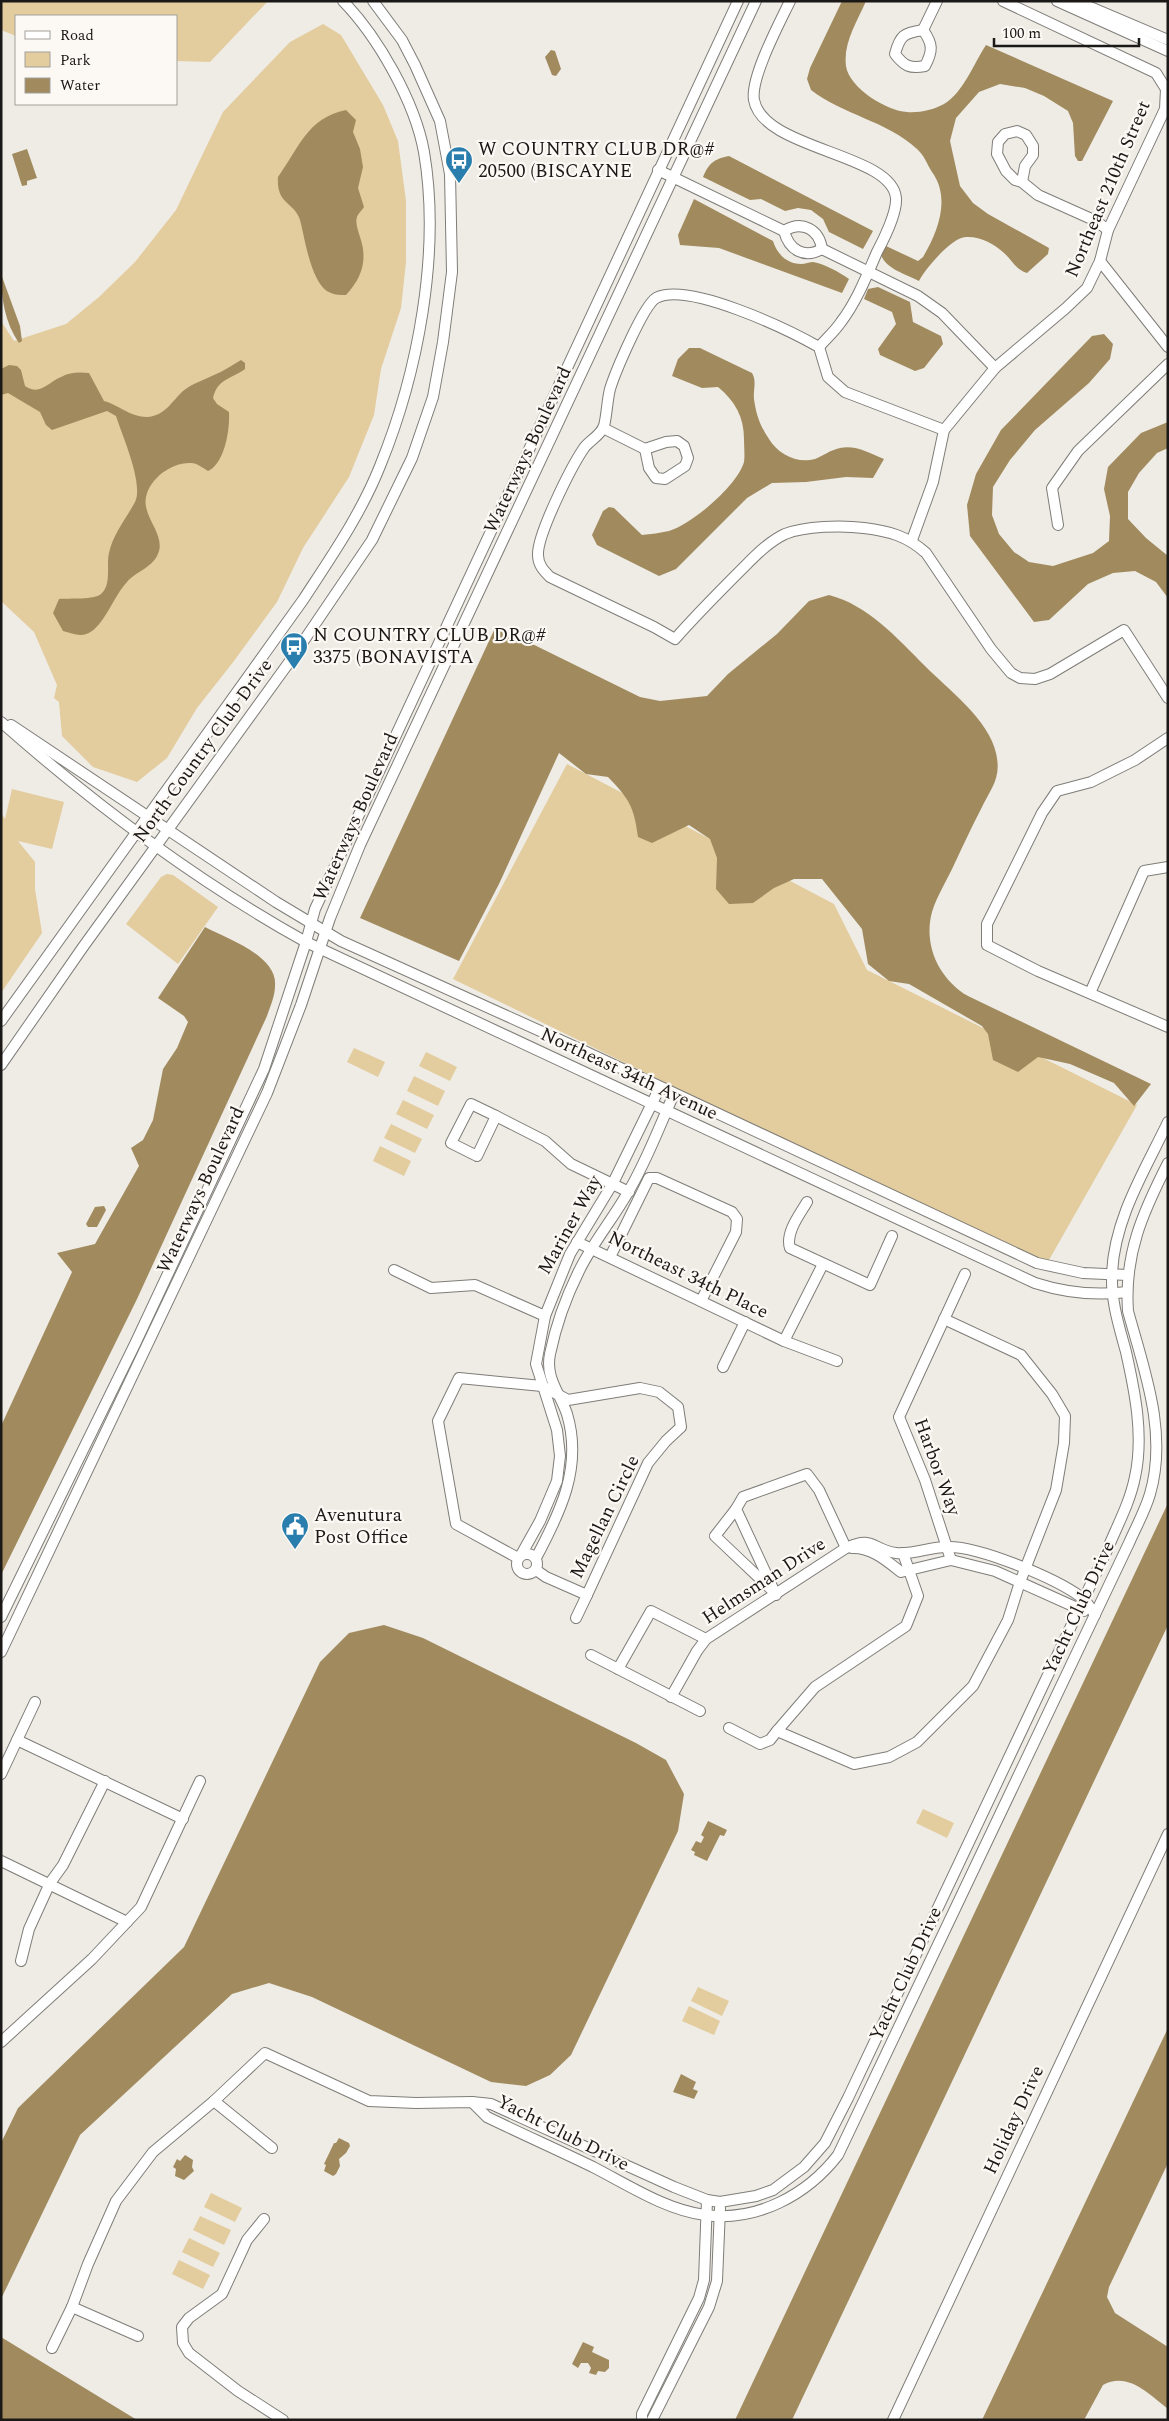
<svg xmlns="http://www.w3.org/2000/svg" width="1169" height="2421" viewBox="0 0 1169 2421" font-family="Spectral,serif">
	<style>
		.green { fill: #e3cc9d }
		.water { fill: #a18b5e }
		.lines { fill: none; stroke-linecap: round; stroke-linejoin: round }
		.minor-casing { stroke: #7f7d78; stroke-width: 12 }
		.minor { stroke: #fff; stroke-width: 10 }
		.labels { text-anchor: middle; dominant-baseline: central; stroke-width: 4.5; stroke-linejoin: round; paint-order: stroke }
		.poi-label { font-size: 19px; fill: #1a1917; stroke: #fcf9f4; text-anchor: start }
		.street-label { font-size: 19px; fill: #1a1917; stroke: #fcf9f4 }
	</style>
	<rect width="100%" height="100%" fill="#efece6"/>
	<g class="green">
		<polygon points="1,1 268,1 210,62 176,61 176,16 16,16 16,36 1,30"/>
		<polygon points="323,24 341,35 383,105 398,141 406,201 406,262 401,308 381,369 374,415 349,477 303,548 277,602 234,661 197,708 167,758 137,782 93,767 62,736 59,702 54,698 57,685 34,632 1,601 1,321 14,341 66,324 99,297 135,262 176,210 223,112 290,42"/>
		<polygon points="567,764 834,904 867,970 1137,1105 1049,1260 1019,1255 453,979"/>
		<polygon points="12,789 64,802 52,849 18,841 35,862 35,889 42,933 1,993 1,813 5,819"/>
		<polygon points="167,874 173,875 218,907 178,964 126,924 161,877"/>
		<polygon points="354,1048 385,1062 378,1077 347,1062"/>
		<polygon points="426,1052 457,1067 450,1081 419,1066"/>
		<polygon points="414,1076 445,1091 438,1106 407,1091"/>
		<polygon points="403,1100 434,1115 427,1129 396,1114"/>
		<polygon points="391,1124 422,1139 415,1153 384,1138"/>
		<polygon points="380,1146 411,1161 404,1176 373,1161"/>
		<polygon points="923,1809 954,1823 947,1838 916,1823"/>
		<polygon points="698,1987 729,2001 722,2016 691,2001"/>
		<polygon points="689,2006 720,2021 714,2035 682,2021"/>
		<polygon points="211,2193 242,2208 235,2222 204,2207"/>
		<polygon points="200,2216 231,2230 224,2245 193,2230"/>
		<polygon points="189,2238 220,2253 213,2267 182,2252"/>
		<polygon points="179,2260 210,2275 203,2289 172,2274"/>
	</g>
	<g class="water">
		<path d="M 842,1 L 866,1 C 857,22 843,43 846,66 C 849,88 887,111 907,112 C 919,113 933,110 944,104 C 963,93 974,63 986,45 L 1113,101 L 1082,161 L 1078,161 L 1075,156 L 1073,123 L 1068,111 L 1044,96 L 1025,88 L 1000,84 L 979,92 L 956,118 L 950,141 L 960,186 L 973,203 L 988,214 L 1049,248 L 1048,254 L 1027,273 C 1015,269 1013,261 1004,253 C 995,244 979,236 966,237 C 952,237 925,269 919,281 C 906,274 886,269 881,255 L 886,246 L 918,261 L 923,257 C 938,232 951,198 932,172 C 927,164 924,155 917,149 C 887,121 843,115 811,90 L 807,79 L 810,68 Z"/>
		<polygon points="551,50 555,51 561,69 556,76 552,75 545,57"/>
		<path d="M 346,110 L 356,120 L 353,132 L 360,149 L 363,167 L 358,188 L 364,207 C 362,210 358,214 357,217 C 355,223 358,230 360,237 C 368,260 362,278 346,295 C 341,295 335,295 331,293 C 311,286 305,238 300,220 C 295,202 276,205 278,177 C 299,148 307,118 346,110 Z"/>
		<polygon points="27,149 37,178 27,181 27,185 22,186 12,154"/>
		<path d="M 729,156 L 873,231 L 863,249 L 829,232 L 823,219 L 811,210 L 798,208 L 785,211 L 761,199 L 750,200 L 703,177 C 709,163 714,159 729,156 Z"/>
		<path d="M 694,199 L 773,241 C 777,254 787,264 801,264 C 805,264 810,262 813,262 C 825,264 839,272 849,279 L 842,293 L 719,248 L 680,245 L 678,235 Z"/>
		<path d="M 1,274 L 20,326 L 22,341 L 19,343 C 5,323 1,298 1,274 Z"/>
		<polygon points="878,287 910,302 913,322 941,336 943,344 924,368 915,371 880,355 878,349 896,324 892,312 864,299 868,289"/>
		<polygon points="1104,334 1113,344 1110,359 1089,383 1035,430 1010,460 993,487 992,515 999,534 1014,552 1029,562 1053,566 1093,553 1109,541 1110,516 1104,489 1108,467 1141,433 1168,422 1168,448 1157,453 1139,473 1128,492 1128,519 1146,538 1168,556 1168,598 1156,582 1135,571 1113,573 1088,584 1049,620 1034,622 970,536 967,505 976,474 1001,430 1092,336"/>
		<path d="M 689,348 L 700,348 L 752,373 C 757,381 753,390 754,399 C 756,414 760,426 769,439 C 778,454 797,464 815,459 C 823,456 830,450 840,448 C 856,445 869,453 884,459 L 873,478 L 846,477 L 806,482 L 772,483 L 747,498 L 676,569 L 659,576 L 597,545 L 592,535 L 603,511 L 609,507 L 614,508 L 642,535 C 651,534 660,533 669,531 C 692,524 737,486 744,462 C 745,456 744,446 744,439 C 744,417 735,401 718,387 L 702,388 L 672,376 L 678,359 Z"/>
		<path d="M 241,360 L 245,363 L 245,369 C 230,380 218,378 213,398 L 217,404 L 229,412 C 230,429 225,463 208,471 C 203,468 197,463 191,463 C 172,462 150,478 146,497 C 142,516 164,533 159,551 C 154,568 137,570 127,582 C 114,596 106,621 92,631 C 83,638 73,634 63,631 L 53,613 L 59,599 C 70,598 94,600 101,594 C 112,584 106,566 109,553 C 113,534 126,519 135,502 C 144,484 122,435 116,416 L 107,411 L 52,430 L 46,425 L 40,412 L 8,393 L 1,395 L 1,369 L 9,365 L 17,366 L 21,370 L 25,386 C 40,396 47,383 61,377 C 70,372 79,372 89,373 L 104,401 C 119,405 130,417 147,417 C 165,416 172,401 183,391 C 193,383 204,380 214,375 C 224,371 232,365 241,360 Z"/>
		<path d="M 829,595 C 868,605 897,638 925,666 C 948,689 989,720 996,753 C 1002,778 991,788 981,809 C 971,828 962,848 953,867 C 946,882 937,896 932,912 C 923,945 939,979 968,996 L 1151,1084 L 1134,1106 L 1114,1083 L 1070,1064 L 1038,1057 L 1018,1072 L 993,1060 L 988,1034 L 982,1026 L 909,984 L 889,981 L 868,964 L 862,929 L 822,879 L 794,879 L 774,888 L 753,903 L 729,904 L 716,889 L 717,858 L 710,839 L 689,825 L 652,843 L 638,837 C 634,806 629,799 608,777 L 586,774 L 559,753 L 499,884 L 459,961 L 360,918 L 496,626 L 640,697 L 660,701 L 707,696 L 728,674 L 777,634 L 809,601 Z"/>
		<path d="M 205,927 C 228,939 278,956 275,986 C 275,996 270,1007 267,1016 L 137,1299 L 1,1575 L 1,1426 L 72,1272 L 57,1253 L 95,1244 L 139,1166 L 131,1148 L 143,1140 L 153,1120 L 163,1069 L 177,1048 L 188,1022 L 184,1016 L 158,998 Z"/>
		<polygon points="104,1206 106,1210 97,1227 88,1227 86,1224 95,1207"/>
		<polygon points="1168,1503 1168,1625 1131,1703 792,2420 735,2420"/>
		<polygon points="384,1625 423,1638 636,1743 666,1760 684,1794 678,1831 571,2055 550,2075 526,2086 491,2082 312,1997 269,1983 232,1994 80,2135 1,2299 1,2143 18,2108 184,1947 320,1662 349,1633"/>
		<polygon points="708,1821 727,1830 724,1836 720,1835 707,1861 694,1855 695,1852 691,1850 696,1841 701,1843 704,1837 701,1835"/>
		<path d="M 1168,2028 L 1168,2163 L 1109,2287 L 1107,2297 L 1115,2313 L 1168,2347 L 1168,2409 C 1150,2395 1128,2371 1103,2385 L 1084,2420 L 982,2420 Z"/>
		<polygon points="681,2074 696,2082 693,2089 698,2091 694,2099 673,2092"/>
		<polygon points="339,2138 349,2143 350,2146 346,2153 339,2159 340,2166 336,2174 333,2176 324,2171 326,2165 324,2164 334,2143 336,2143"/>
		<polygon points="185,2155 193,2160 192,2167 194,2171 184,2180 175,2176 176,2169 173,2167 177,2159 180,2161"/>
		<polygon points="1,2337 137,2420 1,2420"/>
		<polygon points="583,2342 594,2347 592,2352 609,2360 609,2368 605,2372 598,2371 596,2375 589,2373 591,2368 588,2363 581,2363 578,2368 572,2364"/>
	</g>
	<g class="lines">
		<g class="minor-casing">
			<g id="minor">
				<path d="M 790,1 C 780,22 750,78 754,100 C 763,150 892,153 896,198 C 897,212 884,239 877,252 C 867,275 857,301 841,322 C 835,331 826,339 819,347"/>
				<polyline points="1057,1 1168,51"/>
				<polyline points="1076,1 1168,40"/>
				<path d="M 923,30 C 933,44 933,51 925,66 C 910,69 904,66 895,54 C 900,35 904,33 923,30 Z"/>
				<polyline points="923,30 937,1"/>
				<path d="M 658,170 L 784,231 C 789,250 804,259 822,249"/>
				<polyline points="1022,182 1025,166 1033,155 1033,146 1026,135 1017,131 1005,134 998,142 997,154 1006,171 1015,180 1022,182 1038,195 1096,221 1108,230"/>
				<path d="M 784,231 C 802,220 819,229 822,249"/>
				<polyline points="822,249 918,296 942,313 995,368"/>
				<polyline points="1100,261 1168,347"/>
				<polyline points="603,428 645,449"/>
				<path d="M 944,430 L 845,392 L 828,377 L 819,347 C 789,330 688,281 656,298 C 643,306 615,373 610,389 C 607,401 607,414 604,426 C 601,435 589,441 584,448 C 571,467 537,535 538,555 C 538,565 544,571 550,577 L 654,627 L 675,639 C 696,615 718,593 741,570 C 754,557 768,542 785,534 C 805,526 842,525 864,528 C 889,531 907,536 926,553 L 991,649 L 1011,673 L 1020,678 L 1035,679 L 1050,674 L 1124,630 L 1168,698"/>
				<polygon points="677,441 684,446 688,458 685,466 665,479 656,478 649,468 645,449 666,442"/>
				<polyline points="1058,525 1052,488 1078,451 1168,364"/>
				<polyline points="912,540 933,482 944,430 995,368 1066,308 1087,288 1100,261 1108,230 1165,109 1166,89 1156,73 1003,1"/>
				<path d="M 1,722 C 94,804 198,882 306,942 L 1035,1283 C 1066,1293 1095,1296 1127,1292"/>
				<polyline points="11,725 276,902 341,941 580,1049 1037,1263 1083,1273 1128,1275"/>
				<polyline points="1168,738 1135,760 1091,782 1057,791 1042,813 987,924 987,945 1038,971 1168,1027"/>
				<polyline points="1090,993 1144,871 1168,867"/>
				<path d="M 1,1021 L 303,600 C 331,557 361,514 380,466 C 418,373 441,252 424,152 C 415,102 378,37 343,1"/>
				<polyline points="1,1065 83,947 290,661 372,540 412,458 433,397 443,342 452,272 450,174 440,121 415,65 402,40 373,1"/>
				<polygon points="471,1104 496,1116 477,1156 451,1143"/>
				<polyline points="496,1116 545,1141 571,1164 629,1192"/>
				<path d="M 807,1202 C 800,1214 785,1233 790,1248 L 870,1285 L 892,1236"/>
				<polyline points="577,1242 784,1341 837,1361"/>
				<polyline points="610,1257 649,1178 657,1178 732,1212 737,1219 736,1232 701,1301"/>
				<polyline points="394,1270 431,1288 475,1285 545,1316"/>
				<polyline points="784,1341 823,1264"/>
				<polyline points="723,1367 745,1322"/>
				<polyline points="736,1509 715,1536 772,1590"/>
				<path d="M 852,1548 C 871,1547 887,1561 901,1572 L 951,1560 L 995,1571 L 1084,1611"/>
				<polyline points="903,1553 918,1596 906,1626 815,1687 777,1731 854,1764 889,1757 917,1742 973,1686 1008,1620 1020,1582 1056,1490 1064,1443 1065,1416 1052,1394 1021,1355 944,1319"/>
				<circle cx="527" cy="1564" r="10"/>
				<polyline points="521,1555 540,1521 557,1481 560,1456 557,1430 536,1364 545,1316 570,1254 613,1183 660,1087"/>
				<polyline points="518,1558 456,1524 438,1421 459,1378 542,1386 568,1400 640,1388 659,1392 678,1407 681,1427 666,1441 648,1463 587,1595 546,1577 536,1570"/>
				<path d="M 536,1558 C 560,1513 583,1467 567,1414 C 560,1393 545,1378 550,1354 C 556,1325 566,1297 579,1271 C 592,1244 612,1220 627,1194 C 646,1163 659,1127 674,1094"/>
				<polyline points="951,1560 925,1480 899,1417 965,1274"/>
				<polyline points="776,1595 736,1509 743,1497 807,1474 819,1490 846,1548"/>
				<polyline points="1,1617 135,1344 264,1069 306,942 315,909 738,1"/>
				<polyline points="576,1618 587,1595"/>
				<polyline points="1,1652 267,1093 301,1005 330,918 360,845 756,1"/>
				<polyline points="591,1655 700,1711"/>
				<polyline points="618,1669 651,1611 706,1639"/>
				<path d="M 671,1697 L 697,1651 L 706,1639 L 846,1548 C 874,1535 872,1550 896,1553 C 912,1555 930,1547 946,1547 C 977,1545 1055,1578 1081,1597 C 1087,1601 1091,1609 1095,1615"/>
				<polyline points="729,1728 760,1744 770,1740 777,1731"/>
				<polyline points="17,1740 183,1819"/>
				<polyline points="1,1774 35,1702"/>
				<polyline points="1,1861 127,1922"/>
				<polyline points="21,1961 29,1929 50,1883 63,1865 105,1781"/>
				<polyline points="1,2042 92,1959 141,1907 200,1781"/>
				<polyline points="214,2101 272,2148"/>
				<path d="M 472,2102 L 487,2117 C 522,2134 558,2150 593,2167 C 628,2185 666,2210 705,2215 C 757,2222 807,2195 838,2155 L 1129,1543 C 1136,1527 1145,1511 1150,1494 C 1168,1432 1144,1370 1128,1311 C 1124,1254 1143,1212 1168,1163"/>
				<polyline points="264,2219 247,2240 222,2294 189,2318 182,2327 183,2343 189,2353 238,2391 283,2420"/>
				<polyline points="72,2307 138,2336"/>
				<path d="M 52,2348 L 72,2307 L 88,2264 L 116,2201 L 153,2152 L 214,2101 L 265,2053 L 369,2101 L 416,2103 L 472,2102 L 491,2104 L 674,2187 L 707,2200 L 720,2202 L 756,2196 L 773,2190 L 804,2167 L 825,2143 L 848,2098 L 1108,1548 C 1118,1524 1130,1502 1135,1477 C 1144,1436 1135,1392 1126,1352 C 1119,1326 1111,1302 1112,1274 C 1114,1219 1145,1170 1168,1122"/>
				<polyline points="642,2420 642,2414 699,2298 704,2280 707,2200"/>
				<polyline points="652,2420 709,2307 717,2281 720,2208"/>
				<polyline points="893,2420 1168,1834"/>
			</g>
		</g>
		<use href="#minor" class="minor"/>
	</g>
	<defs>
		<g id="bus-pin" transform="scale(1.4375)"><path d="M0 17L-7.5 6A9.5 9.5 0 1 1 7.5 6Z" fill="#297ead" stroke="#fcf9f4"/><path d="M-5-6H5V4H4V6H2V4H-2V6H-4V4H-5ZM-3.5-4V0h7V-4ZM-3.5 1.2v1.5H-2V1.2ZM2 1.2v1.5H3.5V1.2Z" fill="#fff"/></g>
		<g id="civic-pin" transform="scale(1.4375)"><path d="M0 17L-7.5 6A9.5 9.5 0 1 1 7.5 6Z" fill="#297ead" stroke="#fcf9f4"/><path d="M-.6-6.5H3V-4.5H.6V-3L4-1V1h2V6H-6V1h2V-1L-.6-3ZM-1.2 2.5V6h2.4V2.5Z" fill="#fff"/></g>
	</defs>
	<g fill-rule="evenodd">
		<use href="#bus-pin" x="459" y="160"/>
		<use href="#bus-pin" x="294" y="646"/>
		<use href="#civic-pin" x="295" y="1526"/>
	</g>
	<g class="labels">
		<g class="poi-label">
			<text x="478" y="149">W COUNTRY CLUB DR@#<tspan x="478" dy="22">20500 (BISCAYNE</tspan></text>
			<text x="313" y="635">N COUNTRY CLUB DR@#<tspan x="313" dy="22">3375 (BONAVISTA</tspan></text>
			<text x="314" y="1515">Avenutura<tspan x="314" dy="22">Post Office</tspan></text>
		</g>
		<g class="street-label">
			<text transform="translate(1108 189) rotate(-67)">Northeast 210th Street</text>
			<text transform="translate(528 450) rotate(-65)">Waterways Boulevard</text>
			<text transform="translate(203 751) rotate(-54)">North Country Club Drive</text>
			<text transform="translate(356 817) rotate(-66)">Waterways Boulevard</text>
			<text transform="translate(629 1074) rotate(25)">Northeast 34th Avenue</text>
			<text transform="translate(201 1190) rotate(-65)">Waterways Boulevard</text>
			<text transform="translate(570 1225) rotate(-61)">Mariner Way</text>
			<text transform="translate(688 1275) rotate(26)">Northeast 34th Place</text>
			<text transform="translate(937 1467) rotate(70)">Harbor Way</text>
			<text transform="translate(605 1517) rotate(-64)">Magellan Circle</text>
			<text transform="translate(764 1581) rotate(-33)">Helmsman Drive</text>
			<text transform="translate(1079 1608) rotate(-65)">Yacht Club Drive</text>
			<text transform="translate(906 1974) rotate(-65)">Yacht Club Drive</text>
			<text transform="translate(1014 2120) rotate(-65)">Holiday Drive</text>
			<text transform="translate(563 2133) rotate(27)">Yacht Club Drive</text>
		</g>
	</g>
	<rect width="1169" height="2421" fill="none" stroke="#1a1917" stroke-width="5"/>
	<rect x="15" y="15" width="162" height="90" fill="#fcf9f4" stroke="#a29f9c"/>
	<rect x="25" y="31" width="25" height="8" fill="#ffffff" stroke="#a29f9c"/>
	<text x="60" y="40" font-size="15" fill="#1a1917">Road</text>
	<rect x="25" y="52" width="25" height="15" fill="#e3cc9d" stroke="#a29f9c"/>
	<text x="60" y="65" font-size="15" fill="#1a1917">Park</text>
	<rect x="25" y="78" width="25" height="15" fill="#a18b5e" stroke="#a29f9c"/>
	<text x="60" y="90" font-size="15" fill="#1a1917">Water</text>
	<path d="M994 38v8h145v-8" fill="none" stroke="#1a1917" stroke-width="2.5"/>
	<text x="1002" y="38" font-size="15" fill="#1a1917" stroke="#fcf9f4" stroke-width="4" paint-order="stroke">100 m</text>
</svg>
